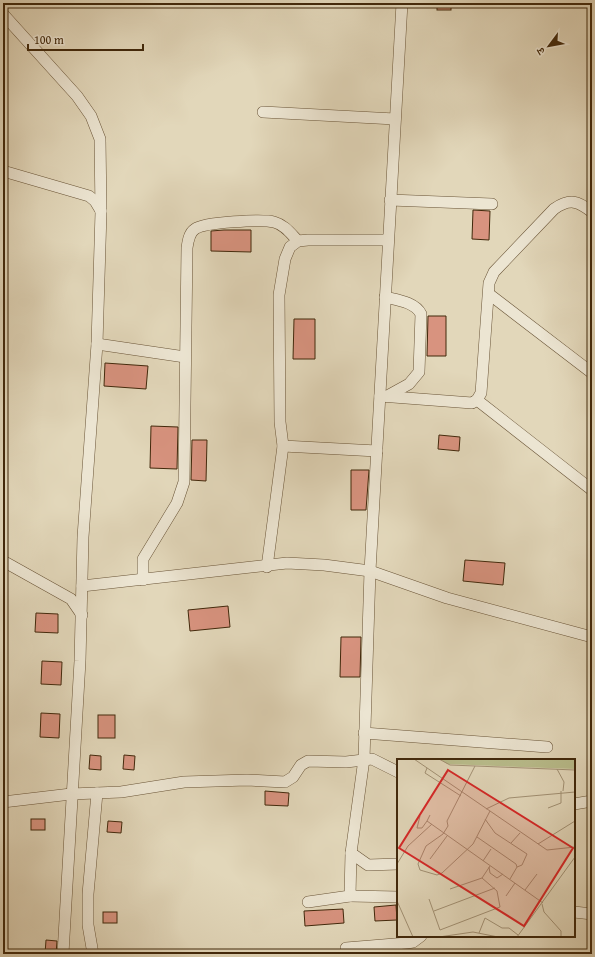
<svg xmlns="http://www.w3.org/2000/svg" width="595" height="957" viewBox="0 0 595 957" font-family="'Gentium Book Plus','Noto Serif Devanagari',serif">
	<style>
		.building { fill: #d8937f; stroke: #41280b }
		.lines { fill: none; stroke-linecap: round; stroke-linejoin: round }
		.minor-casing { stroke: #695437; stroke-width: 12 }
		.minor { stroke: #ece5d2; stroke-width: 11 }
		.inset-road { fill: none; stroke: #a29174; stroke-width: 1 }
		.view { fill: #d62828; fill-opacity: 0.15; stroke: #d62828; stroke-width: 2 }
		.inset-edge { fill: none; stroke: #41280b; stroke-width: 2 }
	</style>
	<rect width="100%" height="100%" fill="#e2d7ba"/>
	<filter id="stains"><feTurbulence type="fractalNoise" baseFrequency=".005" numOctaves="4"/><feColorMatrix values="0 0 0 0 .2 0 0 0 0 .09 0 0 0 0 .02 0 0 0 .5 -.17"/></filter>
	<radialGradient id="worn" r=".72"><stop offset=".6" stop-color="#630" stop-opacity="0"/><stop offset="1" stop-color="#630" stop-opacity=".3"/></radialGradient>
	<g class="building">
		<rect x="437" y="3" width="14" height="7"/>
		<polygon points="473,210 490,211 489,240 472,239"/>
		<polygon points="224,230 251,230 251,252 211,251 211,231"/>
		<polygon points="428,316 446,316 446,356 427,356"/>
		<polygon points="294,319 315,319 315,359 293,359"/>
		<polygon points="105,363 148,366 146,389 104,386"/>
		<polygon points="151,426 178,427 177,469 150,468"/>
		<polygon points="439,435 460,437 459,451 438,449"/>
		<polygon points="192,440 207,440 206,481 191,480"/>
		<polygon points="351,470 369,470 366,510 351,510"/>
		<polygon points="465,560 505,563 503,585 463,581"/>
		<polygon points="228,606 230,627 190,631 188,610"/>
		<polygon points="36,613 58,614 58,633 35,632"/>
		<polygon points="341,637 361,637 360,677 340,677"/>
		<polygon points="42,661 62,662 61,685 41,684"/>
		<polygon points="41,713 60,714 59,738 40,737"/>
		<rect x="98" y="715" width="17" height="23"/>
		<polygon points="90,755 101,756 101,770 89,769"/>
		<polygon points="124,755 135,756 134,770 123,769"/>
		<polygon points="265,791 289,793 288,806 265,805"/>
		<rect x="31" y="819" width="14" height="11"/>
		<polygon points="108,821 122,822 121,833 107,832"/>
		<polygon points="396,905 397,920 375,921 374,907"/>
		<polygon points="343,909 344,923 305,926 304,911"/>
		<rect x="103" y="912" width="14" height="11"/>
		<polygon points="46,940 57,941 56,954 45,954"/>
	</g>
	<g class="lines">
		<g class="minor-casing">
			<g id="minor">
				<polyline points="3,14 77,96 91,116 100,139 101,212 97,344 83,537 80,661 63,954"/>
				<polyline points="263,112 395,119"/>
				<polyline points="3,171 89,196 95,201 101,211"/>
				<polyline points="390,200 492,204"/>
				<polyline points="489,294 592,373"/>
				<path d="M 385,297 C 397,300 415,302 421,314 L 419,372 L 409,384 L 389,395"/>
				<polyline points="97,344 185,357"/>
				<path d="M 380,396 L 472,403 L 477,400 L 481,393 L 489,283 L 494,272 L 554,209 C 570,198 578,201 592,212"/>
				<polyline points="477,400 592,490"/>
				<polyline points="283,446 377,451"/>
				<polyline points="3,561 71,599 82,615"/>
				<polyline points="267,567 283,446 280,422 279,295 285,259 290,247 298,241 308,240 388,240"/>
				<path d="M 143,580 L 143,559 L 177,503 L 184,482 L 187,248 C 188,241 189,233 195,229 C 204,222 263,219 274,222 C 285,225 291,234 298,241"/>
				<polyline points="82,586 287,563 324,565 370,571 447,598 592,637"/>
				<polyline points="364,733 547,747"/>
				<polyline points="3,802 71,794 121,792 184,782 247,780 285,782 293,777 301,765 308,761 346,762 372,759 398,772"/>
				<polyline points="574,804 592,801"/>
				<polyline points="351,853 368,865 398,864"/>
				<polyline points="350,896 398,897"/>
				<polyline points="308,902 350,896 351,853 364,759 370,571 402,3"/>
				<polyline points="574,912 592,914"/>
				<polyline points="346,948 407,943 413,942 421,936"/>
				<polyline points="93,954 88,925 88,894 97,793"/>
			</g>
		</g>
		<use href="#minor" class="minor"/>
	</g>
	<g transform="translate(397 759)">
		<rect width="178" height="178" fill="#e2d7ba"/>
		<path d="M 43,0 L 178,0 L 178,10 L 50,5 Z" fill="#b9bd8c"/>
		<path class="inset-road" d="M 17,0 L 150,91 L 178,88M 42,0 L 53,6 L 178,11M 78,7 L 50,62 L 51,67 L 46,75 L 29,87 L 21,105 L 23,111 L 40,116 L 45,114 L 76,85 L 93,52M 30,9 L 28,14 L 64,37M 160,10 L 167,23 L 166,32M 151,49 L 164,44 L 164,32M 89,50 L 112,39 L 178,33M 33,56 L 30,62 L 146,144M 23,57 L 20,69 L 25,69 L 30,62M 88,60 L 98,74 L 130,95 L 125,106 L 120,108M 80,78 L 119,105 L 120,108 L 113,120M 114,84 L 123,74M 141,85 L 178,62M 33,100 L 50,77M 86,102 L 94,90M 0,105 L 11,87 L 35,65M 92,108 L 93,114 L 100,119 L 106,115M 53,130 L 85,119M 128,131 L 140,115M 109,137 L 118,124M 32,140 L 43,171M 0,142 L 16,178M 145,145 L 147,153 L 164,172 L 164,178M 37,152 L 98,129M 43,171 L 103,148 L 100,132 L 85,119 L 93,107M 82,174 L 88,159 L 105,169 L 112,169 L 121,176M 42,178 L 76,173 L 101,178M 120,178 L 178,98"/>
		<path class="view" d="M 51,11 L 176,89 L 127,167 L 2,89 Z"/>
		<rect width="178" height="178" class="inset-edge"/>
	</g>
	<rect width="595" height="957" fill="none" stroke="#e2d7ba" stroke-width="16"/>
	<rect x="4" y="4" width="587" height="949" fill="none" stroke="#41280b" stroke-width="2"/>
	<rect x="8" y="8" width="579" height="941" fill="none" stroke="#41280b"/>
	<g transform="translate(549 46) rotate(238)" stroke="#ece5d2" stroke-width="3" paint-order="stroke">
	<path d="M0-3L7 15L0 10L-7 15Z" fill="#41280b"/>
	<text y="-6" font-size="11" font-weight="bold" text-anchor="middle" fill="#41280b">उ</text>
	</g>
	<path d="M28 44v6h115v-6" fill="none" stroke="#41280b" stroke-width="2"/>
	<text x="34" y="44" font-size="12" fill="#41280b" stroke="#ece5d2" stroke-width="3" paint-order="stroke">100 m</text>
	<rect width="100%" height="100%" filter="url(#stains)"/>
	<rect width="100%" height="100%" fill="url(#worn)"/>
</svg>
